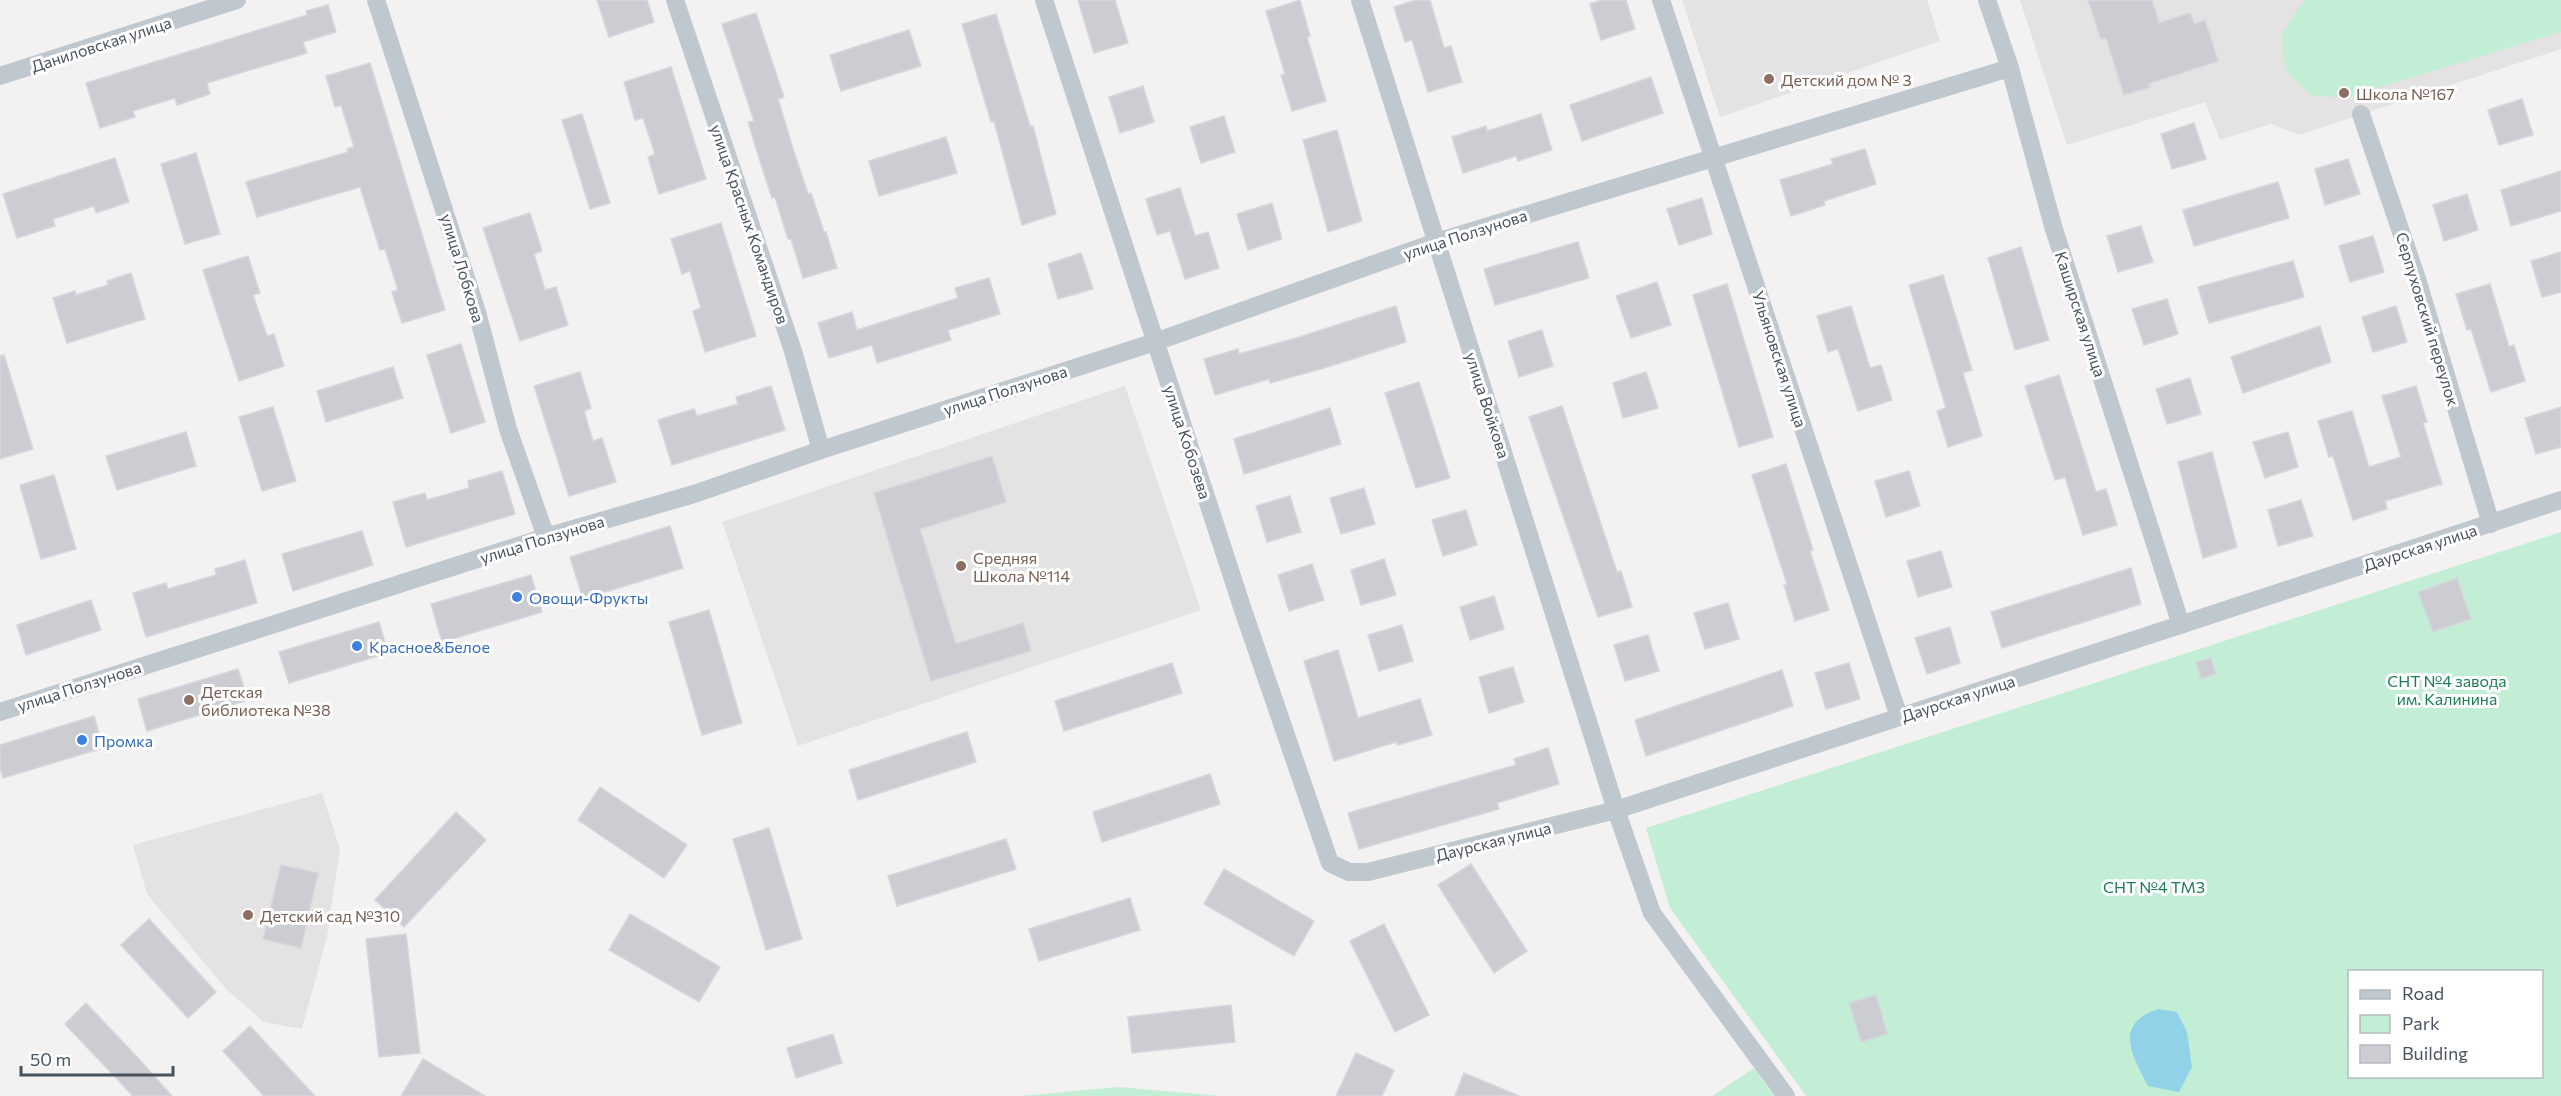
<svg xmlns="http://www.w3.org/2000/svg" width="2561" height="1096" viewBox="0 0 2561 1096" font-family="Commissioner,sans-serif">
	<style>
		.education { fill: #e4e2e3 }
		.green { fill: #c2eed5; fill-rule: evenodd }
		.water { fill: #91d2e9 }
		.building { fill: #cbcdd3; stroke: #d5d7dc; stroke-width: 1.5 }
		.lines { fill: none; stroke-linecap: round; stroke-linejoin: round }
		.minor { stroke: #bfc7cf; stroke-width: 18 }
		.education-dot { fill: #8d6e63; stroke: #fff; stroke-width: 2 }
		.shop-dot { fill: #3f7fe0; stroke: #fff; stroke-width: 2 }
		.labels { text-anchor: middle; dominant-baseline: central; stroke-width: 6; stroke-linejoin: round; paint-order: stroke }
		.street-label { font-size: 16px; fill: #49535e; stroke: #fff }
		.education-label { font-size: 16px; fill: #785e54; stroke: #fff; text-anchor: start }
		.shop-label { font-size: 16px; fill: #366cbe; stroke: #fff; text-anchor: start }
		.park-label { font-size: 16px; fill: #1b7e52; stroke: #fff }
	</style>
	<rect width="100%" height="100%" fill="#f3f1f1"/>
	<g class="education">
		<polygon points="1682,0 1927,0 1940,41 1720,117"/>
		<polygon points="2020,0 2561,0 2561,49 2299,135 2271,124 2220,140 2205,102 2067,145"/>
		<polygon points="1125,386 1201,610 798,746 722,522"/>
		<polygon points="322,793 340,849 327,936 302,1029 264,1022 226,989 147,894 133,845"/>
	</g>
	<g class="green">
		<polygon points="2304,0 2561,0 2561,32 2345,98 2311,95 2285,70 2282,33"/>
		<path d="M 2561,532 L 2561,1096 L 1806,1096 L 1670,908 L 1646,828 ZM 2350,972 L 2542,972 L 2542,1076 L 2350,1076 Z"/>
		<polygon points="1754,1068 1774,1096 1712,1096"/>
		<polygon points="1118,1087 1222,1096 1021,1096"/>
	</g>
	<path class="water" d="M 2158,1009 L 2177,1012 L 2187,1032 L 2192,1067 L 2179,1092 L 2148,1086 C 2132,1055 2113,1024 2158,1009 Z"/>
	<g class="building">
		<polygon points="597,0 647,0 654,22 609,37"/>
		<polygon points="1078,0 1115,0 1128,43 1094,53"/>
		<polygon points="1300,0 1310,36 1307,37 1326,101 1292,111 1281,75 1285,74 1266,11"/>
		<polygon points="1416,0 1430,0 1444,48 1451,46 1462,82 1428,92 1412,40 1405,42 1394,7"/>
		<polygon points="1602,0 1626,0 1635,29 1601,40 1590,4"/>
		<polygon points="2088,0 2152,0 2159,23 2190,13 2194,24 2205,20 2218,61 2148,84 2150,87 2124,95 2106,38 2101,39"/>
		<polygon points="328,5 336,32 303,42 307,53 207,83 210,94 177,105 175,98 133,111 135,117 100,128 86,83 307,15 306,11"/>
		<polygon points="756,13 784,97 778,99 794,152 808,194 811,193 824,232 826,232 837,268 803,278 791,239 788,239 775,197 772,198 759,158 748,122 754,121 722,24"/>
		<polygon points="996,14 1030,126 1033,126 1056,214 1022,225 994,121 991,122 962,24"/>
		<polygon points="909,30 921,66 841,91 830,55"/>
		<polygon points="370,63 445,310 402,323 392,292 398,290 385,249 380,250 360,187 257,217 246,182 348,152 347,149 354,147 341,105 335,107 326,76"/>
		<polygon points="671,67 706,179 659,194 648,157 655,154 643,118 635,120 624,82"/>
		<polygon points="1651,77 1663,113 1582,141 1570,105"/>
		<polygon points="1143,86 1154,122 1120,133 1109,97"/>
		<polygon points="2522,99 2533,135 2499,145 2488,110"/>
		<polygon points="582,114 610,203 590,209 562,120"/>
		<polygon points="1541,114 1552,150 1518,161 1516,156 1463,173 1452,137 1486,126 1487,131"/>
		<polygon points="1224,116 1235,152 1201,163 1190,127"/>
		<polygon points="2194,123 2206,159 2172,169 2161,134"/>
		<polygon points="1337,130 1362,221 1328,232 1303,140"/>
		<polygon points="946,137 957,173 879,196 869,161"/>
		<polygon points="1865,149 1876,184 1824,201 1825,205 1791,216 1780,180 1833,164 1831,159"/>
		<polygon points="196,153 220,234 185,244 161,164"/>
		<polygon points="115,158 129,202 96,213 94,206 53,219 55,226 17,238 3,194"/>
		<polygon points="2348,159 2360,194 2325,205 2315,169"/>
		<polygon points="2561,171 2561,211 2511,226 2501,190"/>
		<polygon points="2278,182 2289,218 2194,246 2183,210"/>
		<polygon points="1180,188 1195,236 1208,232 1219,268 1185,279 1170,231 1157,235 1146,199"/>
		<polygon points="2467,194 2478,230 2444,241 2433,205"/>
		<polygon points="1702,198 1712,234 1679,245 1667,209"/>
		<polygon points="1272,203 1282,239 1248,250 1237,214"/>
		<polygon points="530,213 542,251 534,254 545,290 556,287 568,325 520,341 483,228"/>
		<polygon points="721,223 756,336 705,352 693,311 701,308 690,271 682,274 671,239"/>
		<polygon points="2141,226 2153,262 2118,272 2107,236"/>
		<polygon points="2373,236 2384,272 2350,282 2339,246"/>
		<polygon points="1578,242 1589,278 1495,305 1484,269"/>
		<polygon points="2021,247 2049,340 2015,350 1988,258"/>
		<polygon points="2561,252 2561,292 2542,297 2531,261"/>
		<polygon points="1081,253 1093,289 1058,299 1048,264"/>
		<polygon points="248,256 260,293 253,295 267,336 274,334 284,366 239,381 203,270"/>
		<polygon points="2293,261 2304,297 2209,323 2198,287"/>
		<polygon points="131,273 145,319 67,343 53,298 75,291 76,295 108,285 107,281"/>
		<polygon points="1943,275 1972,370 1963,373 1982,436 1948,447 1937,411 1946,408 1909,285"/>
		<polygon points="989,278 1000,314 948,330 951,340 877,363 872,345 829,358 818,323 852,312 857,330 958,298 955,288"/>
		<polygon points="1657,282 1671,325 1631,338 1616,296"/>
		<polygon points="1727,284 1773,437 1739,447 1693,295"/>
		<polygon points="2490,284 2509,347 2514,345 2525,381 2491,392 2471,329 2467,330 2456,294"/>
		<polygon points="2167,299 2178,334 2144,345 2132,309"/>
		<polygon points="1396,306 1406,342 1321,369 1270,383 1269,379 1215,395 1204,359 1238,349 1239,354 1293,339"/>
		<polygon points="1851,306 1870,368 1881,365 1892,400 1858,411 1838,349 1828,352 1817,316"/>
		<polygon points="2396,306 2407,342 2373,352 2362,317"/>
		<polygon points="2320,326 2331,362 2243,393 2231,357"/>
		<polygon points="1542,330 1553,366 1519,377 1508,341"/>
		<polygon points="461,344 485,422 451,433 427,355"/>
		<polygon points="4,355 33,449 0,459 0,356"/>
		<polygon points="393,367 403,398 326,422 317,391"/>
		<polygon points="580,372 591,408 584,411 593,441 602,438 616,482 569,496 534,386"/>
		<polygon points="1646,372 1658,408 1623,418 1613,383"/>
		<polygon points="2059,375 2096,492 2106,489 2117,525 2083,535 2065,477 2055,480 2025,386"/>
		<polygon points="2190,378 2201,414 2167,424 2156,389"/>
		<polygon points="1419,382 1450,478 1416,488 1385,393"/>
		<polygon points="771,386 785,430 672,465 658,420 694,409 697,416 738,404 736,397"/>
		<polygon points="2416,386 2427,422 2423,423 2442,484 2385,501 2387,509 2353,520 2333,456 2329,457 2318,421 2352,411 2369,467 2401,457 2382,396"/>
		<polygon points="1562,406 1617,572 1621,571 1632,607 1598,617 1529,417"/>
		<polygon points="273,407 296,481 262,491 239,417"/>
		<polygon points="2561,407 2561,447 2536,454 2525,418"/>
		<polygon points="1330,408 1341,444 1244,474 1234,439"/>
		<polygon points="186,432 196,466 117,490 106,456"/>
		<polygon points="2288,432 2298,467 2265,478 2253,442"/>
		<polygon points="2212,452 2237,547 2203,558 2178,462"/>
		<polygon points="992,456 1006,502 920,529 956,644 1023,623 1031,651 931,681 874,493"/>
		<polygon points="1786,464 1813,550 1810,551 1829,610 1795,621 1784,585 1787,584 1752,475"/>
		<polygon points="502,471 515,514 406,547 393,502 425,493 427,500 469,488 468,481"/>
		<polygon points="1909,471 1920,506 1886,517 1875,481"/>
		<polygon points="54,475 76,549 41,559 20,485"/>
		<polygon points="1364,488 1375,524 1341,534 1330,498"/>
		<polygon points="1290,496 1301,532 1267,542 1256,506"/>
		<polygon points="2301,500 2313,536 2278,546 2268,510"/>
		<polygon points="1466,510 1477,545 1443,556 1432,520"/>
		<polygon points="670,526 683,568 583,599 570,557"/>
		<polygon points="362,531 373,565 293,591 282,554"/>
		<polygon points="1941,551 1952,587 1918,597 1907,561"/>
		<polygon points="1384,559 1396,595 1361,605 1351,570"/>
		<polygon points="245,560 257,603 146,637 133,593 166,583 168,589 216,575 215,569"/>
		<polygon points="1312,564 1324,600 1289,611 1278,575"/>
		<polygon points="2131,568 2141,604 2002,648 1991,612"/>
		<polygon points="531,575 542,612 442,642 431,604"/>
		<polygon points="2457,578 2471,619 2433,632 2418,592"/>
		<polygon points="1494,596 1504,629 1470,640 1460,607"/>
		<polygon points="91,600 101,630 26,655 17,625"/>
		<polygon points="1728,603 1739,639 1705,649 1694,613"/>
		<polygon points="709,610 742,723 702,735 669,622"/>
		<polygon points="379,622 388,653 289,683 279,652"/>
		<polygon points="1402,625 1413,661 1379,671 1368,635"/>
		<polygon points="1950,627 1960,663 1927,674 1915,638"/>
		<polygon points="1648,635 1659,671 1625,681 1614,645"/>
		<polygon points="1338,650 1358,718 1420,699 1432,735 1398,745 1396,742 1334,761 1304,661"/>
		<polygon points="2211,658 2216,674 2201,679 2196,662"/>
		<polygon points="1172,663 1182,693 1064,731 1055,701"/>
		<polygon points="1849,663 1860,699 1826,709 1815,673"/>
		<polygon points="1513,667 1524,702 1489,713 1479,677"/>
		<polygon points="238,669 248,700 147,731 138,699"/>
		<polygon points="1782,670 1793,706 1646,756 1635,720"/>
		<polygon points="94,716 103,748 3,778 0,768 0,745"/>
		<polygon points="967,732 976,762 858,800 849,770"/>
		<polygon points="1548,748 1559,784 1497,803 1499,809 1359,849 1348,813 1516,765 1514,759"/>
		<polygon points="1210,774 1220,804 1102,842 1093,812"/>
		<polygon points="600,787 687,845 664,878 578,820"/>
		<polygon points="456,812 486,840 404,927 375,900"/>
		<polygon points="769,828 802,939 766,950 733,839"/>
		<polygon points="1006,839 1016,869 897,906 888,876"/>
		<polygon points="1471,864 1527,951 1494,973 1438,885"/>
		<polygon points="281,865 318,873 301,948 263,939"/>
		<polygon points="1224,869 1314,921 1294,956 1204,904"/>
		<polygon points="1130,898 1140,930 1039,961 1029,929"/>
		<polygon points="630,914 720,967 699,1002 609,950"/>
		<polygon points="149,919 216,992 188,1018 121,945"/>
		<polygon points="1384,924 1429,1015 1395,1032 1350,941"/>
		<polygon points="406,934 420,1053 379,1057 366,939"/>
		<polygon points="1876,995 1887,1034 1861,1042 1849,1003"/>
		<polygon points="86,1003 138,1058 172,1096 133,1096 65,1024"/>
		<polygon points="1231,1005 1235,1042 1132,1053 1128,1017"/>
		<polygon points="250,1026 315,1096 264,1096 223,1051"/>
		<polygon points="833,1034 842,1063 796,1078 787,1048"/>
		<polygon points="1356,1053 1394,1070 1382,1096 1336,1096"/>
		<polygon points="423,1059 485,1096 401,1096"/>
		<polygon points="1464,1073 1519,1096 1455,1096"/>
	</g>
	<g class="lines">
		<g class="minor">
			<polyline points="376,0 477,312 508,429 546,537"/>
			<polyline points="675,0 793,351 821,450"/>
			<polyline points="1044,0 1243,610 1330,863 1349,872 1368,872 1616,810 2561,500"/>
			<polyline points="1360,0 1616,810 1652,913 1786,1096"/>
			<polyline points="1661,0 1899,717"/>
			<polyline points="1987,0 2010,68 2053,226 2181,625"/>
			<polyline points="0,76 237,0"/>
			<polyline points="2361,114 2417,279 2491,524"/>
			<polyline points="0,712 546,537 694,494 821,450 1155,342 1436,242 2010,68"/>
		</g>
	</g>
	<g class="education-dot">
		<circle cx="1769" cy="79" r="6"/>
		<circle cx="2344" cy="93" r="6"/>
		<circle cx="961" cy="566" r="6"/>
		<circle cx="189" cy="700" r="6"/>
		<circle cx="248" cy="915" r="6"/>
	</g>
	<g class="shop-dot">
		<circle cx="517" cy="597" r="6"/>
		<circle cx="357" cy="646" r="6"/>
		<circle cx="82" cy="740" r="6"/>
	</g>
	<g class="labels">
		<g class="street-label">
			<text transform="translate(101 44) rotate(-18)">Даниловская улица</text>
			<text transform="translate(750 224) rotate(71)">улица Красных Командиров</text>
			<text transform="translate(1465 234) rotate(-18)">улица Ползунова</text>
			<text transform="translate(463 268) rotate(73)">улица Лобкова</text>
			<text transform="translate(2081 314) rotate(72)">Каширская улица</text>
			<text transform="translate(2428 319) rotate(73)">Серпуховский переулок</text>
			<text transform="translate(1780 359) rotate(72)">Ульяновская улица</text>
			<text transform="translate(1005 390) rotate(-18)">улица Ползунова</text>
			<text transform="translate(1488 405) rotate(72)">улица Войкова</text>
			<text transform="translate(1188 442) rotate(72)">улица Кобозева</text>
			<text transform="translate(542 539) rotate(-17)">улица Ползунова</text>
			<text transform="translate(2420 547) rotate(-18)">Даурская улица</text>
			<text transform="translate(79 686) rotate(-18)">улица Ползунова</text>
			<text transform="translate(1958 698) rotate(-18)">Даурская улица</text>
			<text transform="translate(1493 841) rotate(-14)">Даурская улица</text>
		</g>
		<g class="education-label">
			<text x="1781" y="79">Детский дом № 3</text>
			<text x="2356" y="93">Школа №167</text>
			<text x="973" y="557">Средняя<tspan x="973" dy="18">Школа №114</tspan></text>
			<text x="201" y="691">Детская<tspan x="201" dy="18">библиотека №38</tspan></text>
			<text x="260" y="915">Детский сад №310</text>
		</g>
		<g class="shop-label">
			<text x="529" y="597">Овощи-Фрукты</text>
			<text x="369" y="646">Красное&amp;Белое</text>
			<text x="94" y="740">Промка</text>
		</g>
		<g class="park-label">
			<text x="2447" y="680">СНТ №4 завода<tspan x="2447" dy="18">им. Калинина</tspan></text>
			<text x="2154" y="886">СНТ №4 ТМЗ</text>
		</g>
	</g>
	<rect x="2348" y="970" width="195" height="108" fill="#ffffff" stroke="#b6babf" stroke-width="1.5"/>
	<rect x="2360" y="990" width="30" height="9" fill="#bfc7cf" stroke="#b6babf" stroke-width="1.5"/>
	<text x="2402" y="1000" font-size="18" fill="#49535e">Road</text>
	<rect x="2360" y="1015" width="30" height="18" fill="#c2eed5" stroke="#b6babf" stroke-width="1.5"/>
	<text x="2402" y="1030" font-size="18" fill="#49535e">Park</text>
	<rect x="2360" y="1045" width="30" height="18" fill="#cbcdd3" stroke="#b6babf" stroke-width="1.5"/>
	<text x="2402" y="1060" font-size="18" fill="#49535e">Building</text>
	<path d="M21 1066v9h152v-9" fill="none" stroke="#49535e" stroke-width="3"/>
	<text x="30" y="1066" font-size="18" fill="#49535e" stroke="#ffffff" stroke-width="4.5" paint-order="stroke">50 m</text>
</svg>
